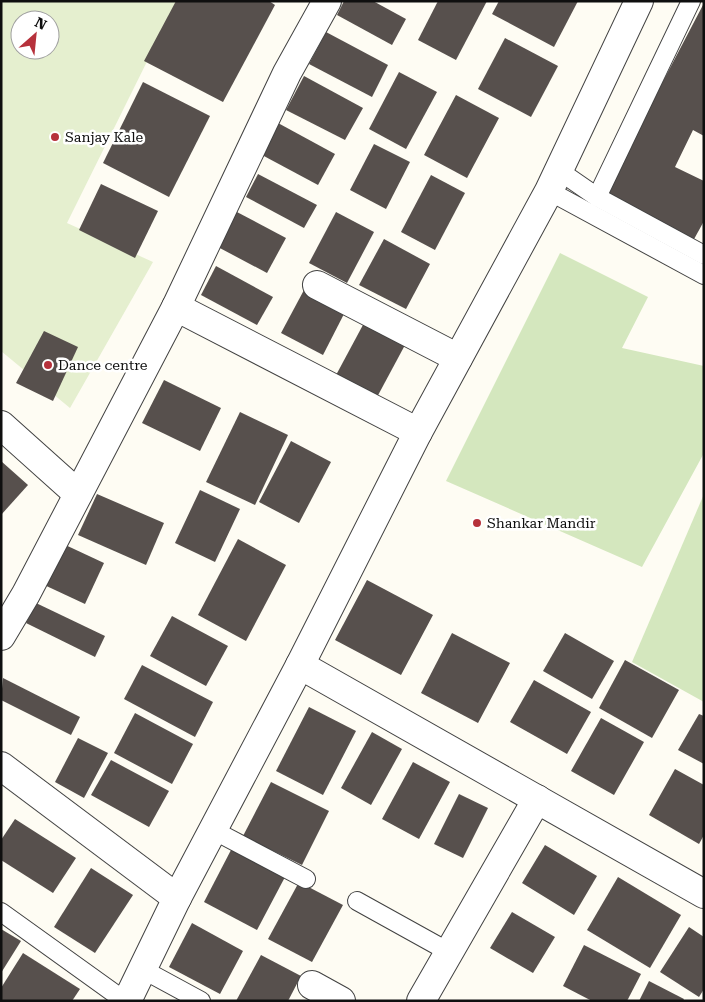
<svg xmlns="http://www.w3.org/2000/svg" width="705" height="1002" viewBox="0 0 705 1002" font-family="'Roboto Serif',serif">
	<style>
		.green { fill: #d4e7be }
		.pitch { fill: #e5efcf; fill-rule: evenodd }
		.building { fill: #57504d }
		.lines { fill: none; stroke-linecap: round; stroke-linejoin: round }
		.lane-casing { stroke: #424242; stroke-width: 20 }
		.street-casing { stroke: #424242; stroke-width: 30 }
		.lane { stroke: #fff; stroke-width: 18 }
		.street { stroke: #fff; stroke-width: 28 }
		.poi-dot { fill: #b6313b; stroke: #fff; stroke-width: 2 }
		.labels { text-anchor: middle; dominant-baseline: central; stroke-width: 5; stroke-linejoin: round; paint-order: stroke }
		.poi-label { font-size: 14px; fill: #0f0f0f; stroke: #fff; text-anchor: start }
	</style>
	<rect width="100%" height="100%" fill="#fefcf3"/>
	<g class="green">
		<polygon points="560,253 648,297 622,348 704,366 704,453 642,567 446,481"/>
		<polygon points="704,494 704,702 632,662"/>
	</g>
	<path class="pitch" d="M 1,1 L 177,1 L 67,223 L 153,262 L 70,408 L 1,351 ZM 20,20 L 50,20 L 50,50 L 20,50 Z"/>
	<g class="building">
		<polygon points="176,1 269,1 275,5 223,102 144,61"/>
		<polygon points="344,1 373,1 406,19 392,45 337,15"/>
		<polygon points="438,1 487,1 456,60 418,40"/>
		<polygon points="499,1 578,1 554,47 492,14"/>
		<polygon points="704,3 704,136 693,130 675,167 704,181 704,221 693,241 603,196"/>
		<polygon points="326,32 388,65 372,97 309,64"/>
		<polygon points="505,38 558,66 531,117 478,89"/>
		<polygon points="399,72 437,92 406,149 369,129"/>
		<polygon points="304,76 363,108 345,140 286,110"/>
		<polygon points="143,82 210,116 169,197 103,163"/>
		<polygon points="456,95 499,118 467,178 424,155"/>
		<polygon points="278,123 335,154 318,185 262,155"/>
		<polygon points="374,144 410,162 386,209 350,190"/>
		<polygon points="258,174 317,205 304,228 246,197"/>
		<polygon points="431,175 465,193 435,250 401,232"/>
		<polygon points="101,184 158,211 135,258 79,230"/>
		<polygon points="235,211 286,238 267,273 216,246"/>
		<polygon points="336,212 374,232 347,283 309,263"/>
		<polygon points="384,239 430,264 406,309 359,285"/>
		<polygon points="216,266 273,297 257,325 201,295"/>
		<polygon points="304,290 345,312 323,355 281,333"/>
		<polygon points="364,323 405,345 376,399 335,377"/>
		<polygon points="44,331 78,347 53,401 16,383"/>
		<polygon points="164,380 221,408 200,451 142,423"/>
		<polygon points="240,412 288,435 255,505 206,482"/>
		<polygon points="291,441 331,462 299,523 259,502"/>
		<polygon points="1,461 28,485 1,515"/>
		<polygon points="200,490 240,509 215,562 175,543"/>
		<polygon points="97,494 164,523 146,565 78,535"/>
		<polygon points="238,539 286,565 246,641 198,615"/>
		<polygon points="59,542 104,563 85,604 40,583"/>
		<polygon points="367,580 433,615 401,675 335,640"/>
		<polygon points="36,603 105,636 95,657 26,623"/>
		<polygon points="172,616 228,646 206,686 150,656"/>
		<polygon points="452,633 510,663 478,723 421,693"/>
		<polygon points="565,633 614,661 592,699 543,671"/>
		<polygon points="625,660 679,690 652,738 599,708"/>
		<polygon points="142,665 213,702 195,737 124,699"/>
		<polygon points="3,678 80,717 71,735 1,700"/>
		<polygon points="534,680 591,712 567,754 510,722"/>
		<polygon points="309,707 356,731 323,795 276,771"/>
		<polygon points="135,713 193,744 172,784 114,753"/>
		<polygon points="699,714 704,716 704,764 678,750"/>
		<polygon points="601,718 644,742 614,795 571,771"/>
		<polygon points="372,732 402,749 371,805 341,788"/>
		<polygon points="78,738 108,753 84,798 55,782"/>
		<polygon points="111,760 169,791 149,827 91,795"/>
		<polygon points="413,762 450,782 419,839 382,819"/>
		<polygon points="675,769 704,785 704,835 699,844 649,815"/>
		<polygon points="271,782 329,811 302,865 243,836"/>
		<polygon points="459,794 488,808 463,858 434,844"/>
		<polygon points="15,819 76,858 53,893 1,860 1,840"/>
		<polygon points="545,845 597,876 574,915 522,883"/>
		<polygon points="231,850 285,877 257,930 204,902"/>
		<polygon points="91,868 133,895 95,953 54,927"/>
		<polygon points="618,877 681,915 650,968 587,930"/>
		<polygon points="299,882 343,905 312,962 268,939"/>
		<polygon points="512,912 555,937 533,973 490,948"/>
		<polygon points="192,923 243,951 220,994 169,967"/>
		<polygon points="689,927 704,937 704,989 699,997 660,972"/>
		<polygon points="1,929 21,941 1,973"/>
		<polygon points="584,945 641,974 627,1001 592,1001 563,986"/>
		<polygon points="23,953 80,989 72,1001 1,1001 1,988"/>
		<polygon points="261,955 301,976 288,1001 236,1001"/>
		<polygon points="649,981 684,999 683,1001 639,1001"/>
	</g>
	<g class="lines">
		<g class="lane-casing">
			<g id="lane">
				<polyline points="558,170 597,197 691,1"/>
				<polyline points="549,191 704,275"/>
				<polyline points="597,197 704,255"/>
				<polyline points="213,830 306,879"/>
				<polyline points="357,901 449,952"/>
				<polyline points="1,912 125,1001"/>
				<polyline points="142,969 201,1001"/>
			</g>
		</g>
		<g class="street-casing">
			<g id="street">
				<polyline points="317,285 458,358"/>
				<polyline points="176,307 418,432"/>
				<polyline points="1,425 78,494"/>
				<polyline points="1,636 26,594 176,307 287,73 327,1"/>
				<polyline points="300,665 704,894"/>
				<polyline points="1,766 177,898"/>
				<polyline points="312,985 341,1001"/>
				<polyline points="127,1001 177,898 300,665 418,432 549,191 639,1"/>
				<polyline points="421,1001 537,799"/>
			</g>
		</g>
		<use href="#lane" class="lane"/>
		<use href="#street" class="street"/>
	</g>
	<g class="poi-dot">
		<circle cx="55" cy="137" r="5"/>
		<circle cx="48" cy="365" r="5"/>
		<circle cx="477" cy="523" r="5"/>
	</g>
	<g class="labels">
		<g class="poi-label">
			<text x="65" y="137">Sanjay Kale</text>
			<text x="58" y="365">Dance centre</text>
			<text x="487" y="523">Shankar Mandir</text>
		</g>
	</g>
	<rect width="705" height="1002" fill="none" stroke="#0f0f0f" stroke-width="5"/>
	<g transform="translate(35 35) rotate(27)"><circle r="24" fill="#ffffff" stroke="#9f9f9f"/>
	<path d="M0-4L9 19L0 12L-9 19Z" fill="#b6313b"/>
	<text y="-8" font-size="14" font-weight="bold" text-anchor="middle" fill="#0f0f0f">N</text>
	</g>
</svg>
